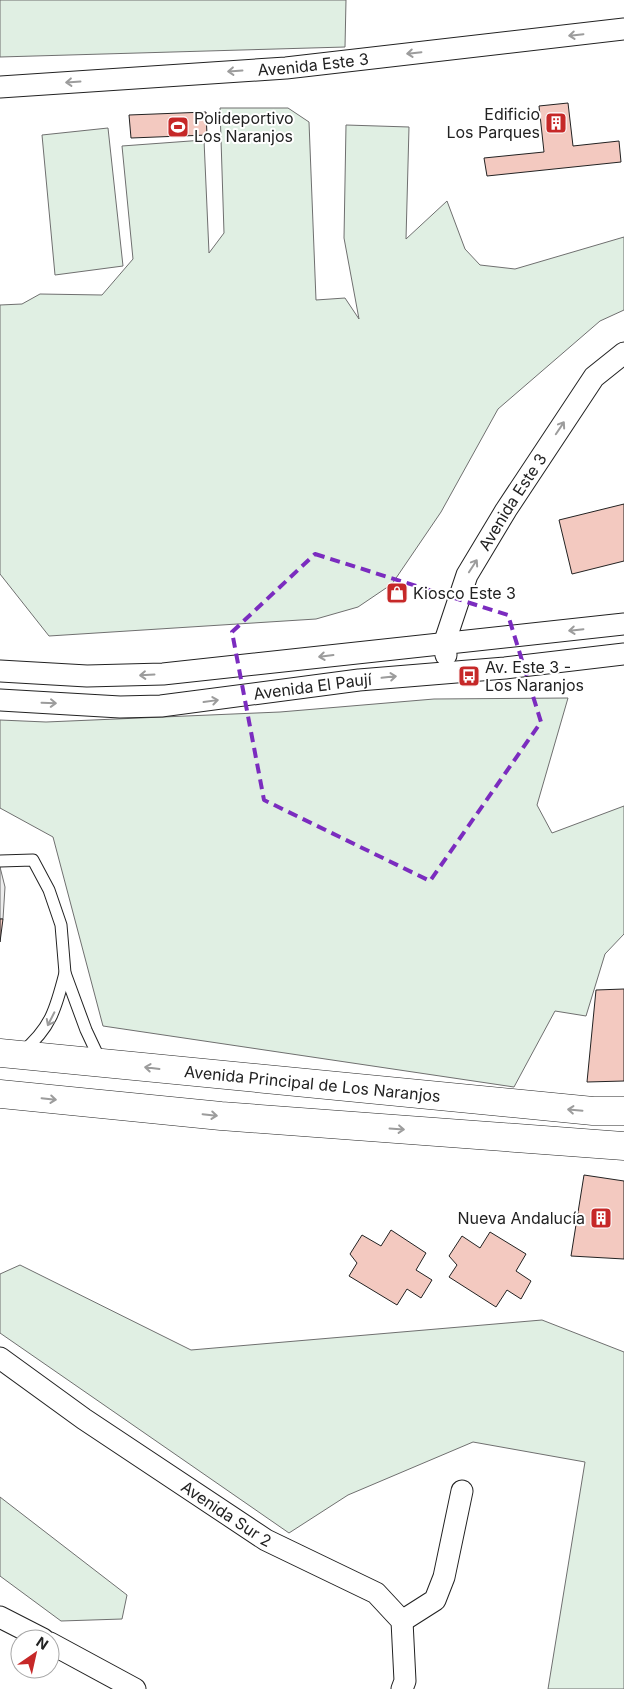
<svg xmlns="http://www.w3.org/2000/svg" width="624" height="1689" viewBox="0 0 624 1689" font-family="Inter,sans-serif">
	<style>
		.green { fill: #e0efe3; stroke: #6f6f6f }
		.parking { fill: #ededed; stroke: #6f6f6f }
		.building { fill: #f3c9c0; stroke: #222 }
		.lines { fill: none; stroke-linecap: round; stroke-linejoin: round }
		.service-casing { stroke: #222; stroke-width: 13 }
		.minor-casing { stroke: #222; stroke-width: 23 }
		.secondary-casing { stroke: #222; stroke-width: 29 }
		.service { stroke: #fff; stroke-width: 11 }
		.minor { stroke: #fff; stroke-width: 21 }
		.secondary { stroke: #fff; stroke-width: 28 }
		.oneway { stroke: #9c9c9c }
		.marked { fill: none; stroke: #7b2cbf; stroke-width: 4; stroke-dasharray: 10 6; stroke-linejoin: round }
		.labels { text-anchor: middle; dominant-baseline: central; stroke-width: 4; stroke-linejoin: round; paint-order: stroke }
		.street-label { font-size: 16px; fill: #222; stroke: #fff }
		.poi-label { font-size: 16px; fill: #222; stroke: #fff; text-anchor: start }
	</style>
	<rect width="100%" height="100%" fill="#fff"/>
	<g class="green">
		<polygon points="0,0 346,0 345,47 0,57"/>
		<polygon points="220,108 288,108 309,122 316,300 345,298 359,319 344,238 346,125 409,127 406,239 447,201 465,249 480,265 515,269 624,237 624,310 600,321 498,409 441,512 392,584 358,607 316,619 49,636 0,574 0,305 22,304 40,294 102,295 133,259 122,146 204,140 209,253 224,233"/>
		<polygon points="108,128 123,266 55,275 42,135"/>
		<polygon points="568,698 537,805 552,833 624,806 624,934 605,954 586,1016 555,1011 514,1087 103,1026 53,837 0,808 0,720 46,722 280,712 434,699"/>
		<polygon points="20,1265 191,1350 542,1320 624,1352 624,1689 548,1689 585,1462 473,1442 348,1495 289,1533 0,1333 0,1274"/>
		<polygon points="0,1497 127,1595 122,1619 61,1621 0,1576"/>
	</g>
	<polygon class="parking" points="0,867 5,887 3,919 0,919"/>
	<g class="building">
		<polygon points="568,103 573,146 619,141 621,162 487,176 484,158 544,152 539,106"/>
		<polygon points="206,112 207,135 131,138 129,115"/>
		<polygon points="624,504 624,561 572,574 559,520"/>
		<polygon points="0,919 3,919 0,942"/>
		<polygon points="624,989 624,1081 587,1082 596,990"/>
		<polygon points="584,1175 624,1181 624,1259 571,1256"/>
		<polygon points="391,1230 426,1253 416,1270 432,1280 421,1298 407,1289 397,1305 349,1276 357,1263 350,1254 362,1235 381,1246"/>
		<polygon points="490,1232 526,1254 516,1271 531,1281 521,1299 507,1290 496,1307 449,1277 457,1265 449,1256 462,1236 480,1248"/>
	</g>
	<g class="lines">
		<g class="service-casing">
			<g id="service">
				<polyline points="0,861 33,860 49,890 61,925 65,973 86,1030 101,1062"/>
				<path d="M 22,1052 C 51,1028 56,1008 65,973"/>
			</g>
		</g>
		<g class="minor-casing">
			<g id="minor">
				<path id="s1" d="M 0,87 L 286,68 L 624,29"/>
				<path id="s2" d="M 446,655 L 444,644 L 467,575 L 506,510 L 594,377 L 624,353"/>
				<polyline points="0,671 87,676 163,674 624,624"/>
				<path id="s3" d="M 0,700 L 120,707 L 161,706 L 359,680 L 505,668 L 624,654"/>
				<path id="s4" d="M 0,1358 L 84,1419 L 266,1540 L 376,1593 L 402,1621 L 405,1681 L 402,1689"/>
				<polyline points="0,1617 43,1639"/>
				<polyline points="402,1621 435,1600 444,1577 462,1491"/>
				<polyline points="50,1643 135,1689"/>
			</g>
		</g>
		<g class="secondary-casing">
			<g id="secondary">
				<path id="s5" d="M 0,1053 L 593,1111 L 624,1111"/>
				<polyline points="0,1094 221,1116 624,1146"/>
			</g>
		</g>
		<use href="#service" class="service"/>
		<use href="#minor" class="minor"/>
		<use href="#secondary" class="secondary"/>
	</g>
	<defs><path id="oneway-shaft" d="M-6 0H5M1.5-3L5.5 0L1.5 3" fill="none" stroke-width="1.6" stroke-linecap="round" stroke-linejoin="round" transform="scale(1.25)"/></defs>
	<g class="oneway">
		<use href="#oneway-shaft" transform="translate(576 35) rotate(174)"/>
		<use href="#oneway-shaft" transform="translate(414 53) rotate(174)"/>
		<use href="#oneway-shaft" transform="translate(235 71) rotate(176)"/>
		<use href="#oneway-shaft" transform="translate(73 82) rotate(176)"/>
		<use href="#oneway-shaft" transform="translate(560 428) rotate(-56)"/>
		<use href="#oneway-shaft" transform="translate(473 566) rotate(-57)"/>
		<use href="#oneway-shaft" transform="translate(576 630) rotate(174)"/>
		<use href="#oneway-shaft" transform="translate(326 656) rotate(173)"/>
		<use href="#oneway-shaft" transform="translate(147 675) rotate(177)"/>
		<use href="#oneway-shaft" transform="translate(389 677) rotate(-6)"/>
		<use href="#oneway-shaft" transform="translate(211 701) rotate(-8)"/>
		<use href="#oneway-shaft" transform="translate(49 703) rotate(2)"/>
		<use href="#oneway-shaft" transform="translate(51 1019) rotate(117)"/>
		<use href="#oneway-shaft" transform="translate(152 1068) rotate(-173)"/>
		<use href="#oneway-shaft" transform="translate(49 1099) rotate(6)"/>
		<use href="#oneway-shaft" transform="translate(575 1110) rotate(-175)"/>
		<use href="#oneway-shaft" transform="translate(210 1115) rotate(6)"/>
		<use href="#oneway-shaft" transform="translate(397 1129) rotate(4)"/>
	</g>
	<path class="marked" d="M 315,554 L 508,615 L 541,722 L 430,881 L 264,800 L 232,632 Z"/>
	<defs>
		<g id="building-square" transform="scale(1.125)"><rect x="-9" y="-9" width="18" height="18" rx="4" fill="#c62828" stroke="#fff"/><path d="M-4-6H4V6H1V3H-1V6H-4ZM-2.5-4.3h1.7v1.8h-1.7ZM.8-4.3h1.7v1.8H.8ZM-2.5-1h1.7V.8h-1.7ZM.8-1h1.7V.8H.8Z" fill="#fff"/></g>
		<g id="stadium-square" transform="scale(1.125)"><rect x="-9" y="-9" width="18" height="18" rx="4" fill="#c62828" stroke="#fff"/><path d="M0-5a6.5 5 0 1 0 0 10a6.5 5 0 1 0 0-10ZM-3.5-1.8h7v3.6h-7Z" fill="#fff"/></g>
		<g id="shop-square" transform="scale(1.125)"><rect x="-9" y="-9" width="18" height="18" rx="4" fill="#c62828" stroke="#fff"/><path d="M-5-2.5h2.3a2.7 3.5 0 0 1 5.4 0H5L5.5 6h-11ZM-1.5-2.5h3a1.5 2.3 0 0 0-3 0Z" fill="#fff"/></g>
		<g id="bus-square" transform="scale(1.125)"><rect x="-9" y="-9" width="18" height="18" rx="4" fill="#c62828" stroke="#fff"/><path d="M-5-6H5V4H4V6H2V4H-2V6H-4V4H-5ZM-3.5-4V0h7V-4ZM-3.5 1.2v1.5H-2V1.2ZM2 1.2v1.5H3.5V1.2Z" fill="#fff"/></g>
	</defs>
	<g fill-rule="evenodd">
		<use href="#building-square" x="556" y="123"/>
		<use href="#stadium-square" x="178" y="127"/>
		<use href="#shop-square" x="397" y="593"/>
		<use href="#bus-square" x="469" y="676"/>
		<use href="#building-square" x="601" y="1218"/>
	</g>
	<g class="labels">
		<g class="street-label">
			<text stroke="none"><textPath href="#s1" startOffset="314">Avenida Este 3</textPath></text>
			<text stroke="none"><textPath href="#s2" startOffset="170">Avenida Este 3</textPath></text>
			<text stroke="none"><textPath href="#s3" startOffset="314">Avenida El Paují</textPath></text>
			<text stroke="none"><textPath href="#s5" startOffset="314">Avenida Principal de Los Naranjos</textPath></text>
			<text stroke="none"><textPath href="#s4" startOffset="275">Avenida Sur 2</textPath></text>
		</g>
		<g class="poi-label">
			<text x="540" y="114" text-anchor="end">Edificio<tspan x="540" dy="18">Los Parques</tspan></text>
			<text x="194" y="118">Polideportivo<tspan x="194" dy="18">Los Naranjos</tspan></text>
			<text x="413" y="593">Kiosco Este 3</text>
			<text x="485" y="667">Av. Este 3 -<tspan x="485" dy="18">Los Naranjos</tspan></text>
			<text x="585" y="1218" text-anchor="end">Nueva Andalucía</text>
		</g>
	</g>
	<g transform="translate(35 1654) rotate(34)"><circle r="24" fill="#ffffff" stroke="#a7a7a7"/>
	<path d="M0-4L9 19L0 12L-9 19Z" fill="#c62828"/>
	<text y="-8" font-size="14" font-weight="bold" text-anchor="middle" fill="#222222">N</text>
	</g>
</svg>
